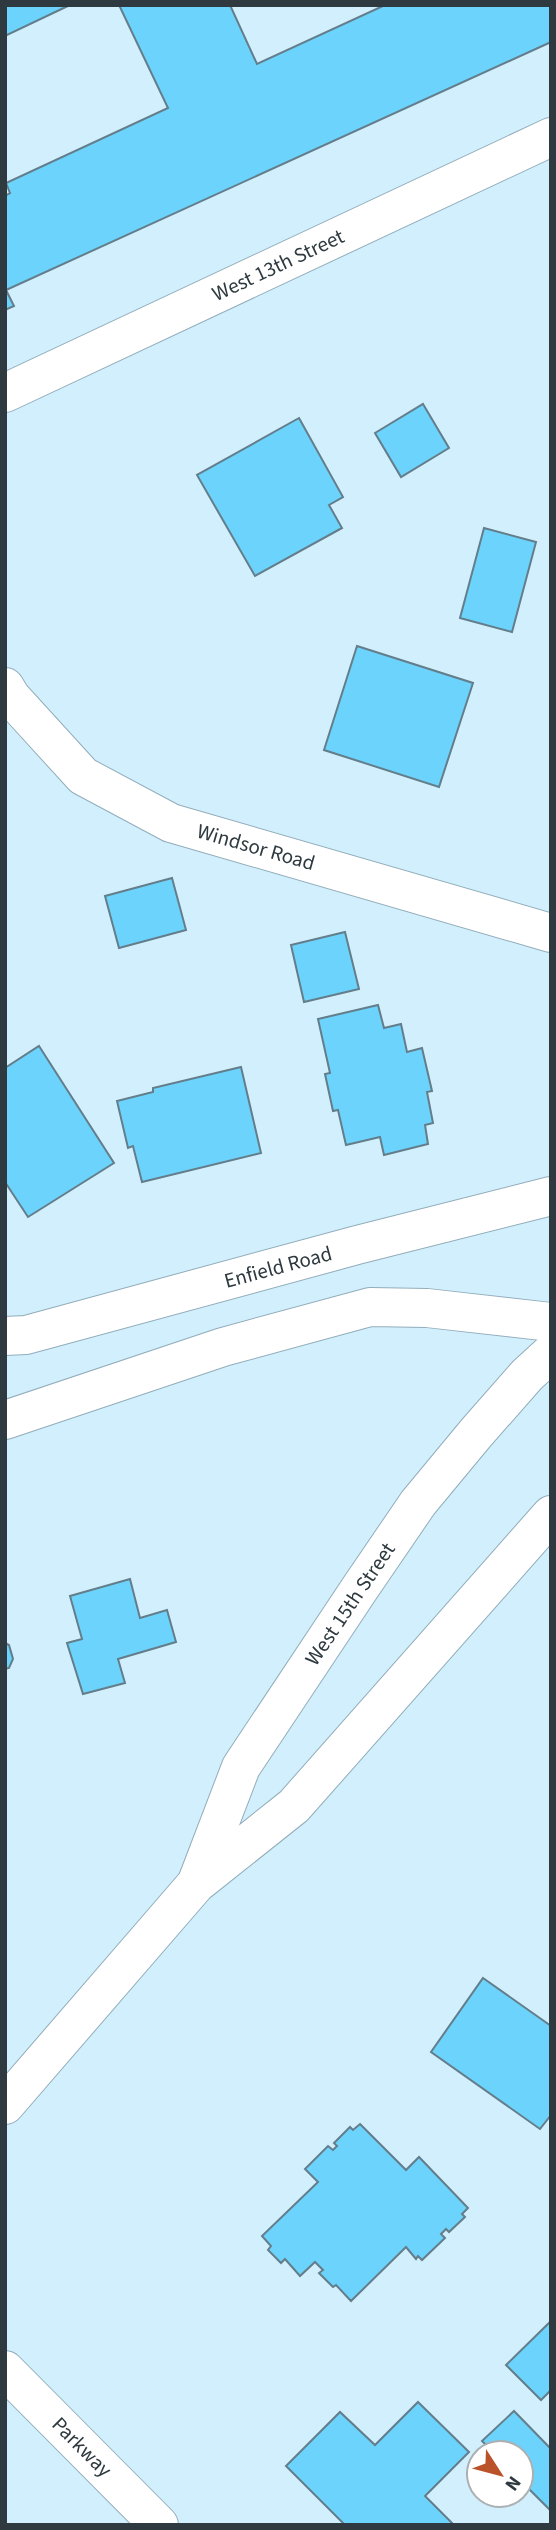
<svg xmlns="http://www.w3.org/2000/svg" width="556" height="2530" viewBox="0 0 556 2530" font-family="'Source Sans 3',sans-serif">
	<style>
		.building { fill: #6cd3fd; stroke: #637e8a; stroke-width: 2 }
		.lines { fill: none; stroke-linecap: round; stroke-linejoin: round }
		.minor-casing { stroke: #92adba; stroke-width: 40 }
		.secondary-casing { stroke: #92adba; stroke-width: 40 }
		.primary-casing { stroke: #92adba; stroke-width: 40 }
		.minor { stroke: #fff; stroke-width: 38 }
		.secondary { stroke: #fff; stroke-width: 38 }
		.primary { stroke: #fff; stroke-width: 38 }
		.labels { text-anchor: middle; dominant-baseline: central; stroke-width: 7; stroke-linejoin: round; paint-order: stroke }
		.street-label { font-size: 21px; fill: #2e3a3f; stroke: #fff }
	</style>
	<rect width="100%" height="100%" fill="#d2effd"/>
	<g class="building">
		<polygon points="5,5 70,5 5,36"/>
		<polygon points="119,5 230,5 257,64 385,5 551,5 551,42 6,290 14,306 5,310 5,196 10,193 6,183 168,108"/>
		<polygon points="423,404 449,448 401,477 375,433"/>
		<polygon points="299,418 343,497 329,505 342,528 255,576 197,475"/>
		<polygon points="484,528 536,542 512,632 460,618"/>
		<polygon points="357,646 473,683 439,787 324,750"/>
		<polygon points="172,878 186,930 119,948 105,896"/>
		<polygon points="345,932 359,989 304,1002 291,945"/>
		<polygon points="378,1005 384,1028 401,1024 407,1052 422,1048 432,1091 427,1092 433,1123 425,1125 428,1144 384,1155 380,1137 346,1145 338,1110 333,1111 325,1074 330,1073 318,1019"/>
		<polygon points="39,1046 114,1163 28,1217 5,1182 5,1068"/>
		<polygon points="241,1067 261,1153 142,1182 133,1146 128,1148 117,1101 153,1092 153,1088"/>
		<polygon points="130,1579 140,1618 167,1610 176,1642 118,1659 125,1683 83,1694 67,1643 82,1639 70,1596"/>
		<polygon points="5,1643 9,1645 13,1659 9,1668 5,1669"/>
		<polygon points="483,1978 551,2026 551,2115 540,2129 431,2052"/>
		<polygon points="360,2124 406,2170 419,2157 468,2208 462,2214 465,2217 449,2232 446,2229 441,2234 445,2238 422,2260 418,2256 416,2259 406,2247 351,2301 336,2285 333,2287 319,2273 323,2270 315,2262 300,2276 285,2259 281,2263 268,2250 271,2246 262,2236 318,2182 305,2169 328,2146 333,2150 337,2146 334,2143 350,2127 353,2130"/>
		<polygon points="551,2321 551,2390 541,2400 506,2365"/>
		<polygon points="418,2402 469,2452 425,2496 454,2525 345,2525 286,2466 340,2412 375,2445"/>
		<polygon points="514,2411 551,2449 551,2511 521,2481 521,2453 494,2453 482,2441"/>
	</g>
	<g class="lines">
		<g class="minor-casing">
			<g id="minor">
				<polyline points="5,393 551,137"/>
				<polyline points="5,687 11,697 83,776 171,823 551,933"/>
				<polyline points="5,2370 159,2525"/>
			</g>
		</g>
		<g class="secondary-casing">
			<g id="secondary">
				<polyline points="5,1336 26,1335 357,1245 551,1196"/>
				<polyline points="5,1420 223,1347 370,1307 427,1308 551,1322"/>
			</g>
		</g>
		<g class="primary-casing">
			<g id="primary">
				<polyline points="197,1882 241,1767 360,1588 418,1503 476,1433 527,1375 551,1353"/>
				<polyline points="5,2105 196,1884 294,1806 551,1515"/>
			</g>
		</g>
		<use href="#minor" class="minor"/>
		<use href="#secondary" class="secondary"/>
		<use href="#primary" class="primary"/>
	</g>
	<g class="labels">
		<g class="street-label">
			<text transform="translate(278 265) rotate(-25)">West 13th Street</text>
			<text transform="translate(256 847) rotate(16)">Windsor Road</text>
			<text transform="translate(278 1267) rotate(-15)">Enfield Road</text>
			<text transform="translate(350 1604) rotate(-56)">West 15th Street</text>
			<text transform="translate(82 2447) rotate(45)">Parkway</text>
		</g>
	</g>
	<rect width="556" height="2530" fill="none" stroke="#2e3a3f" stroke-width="14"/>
	<g transform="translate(500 2474) rotate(126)"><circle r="33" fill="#ffffff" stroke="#abb0b2" stroke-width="2"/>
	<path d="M0-5L12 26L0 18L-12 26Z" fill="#ba5329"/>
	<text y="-10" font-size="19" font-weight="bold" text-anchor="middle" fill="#2e3a3f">N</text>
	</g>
</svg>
